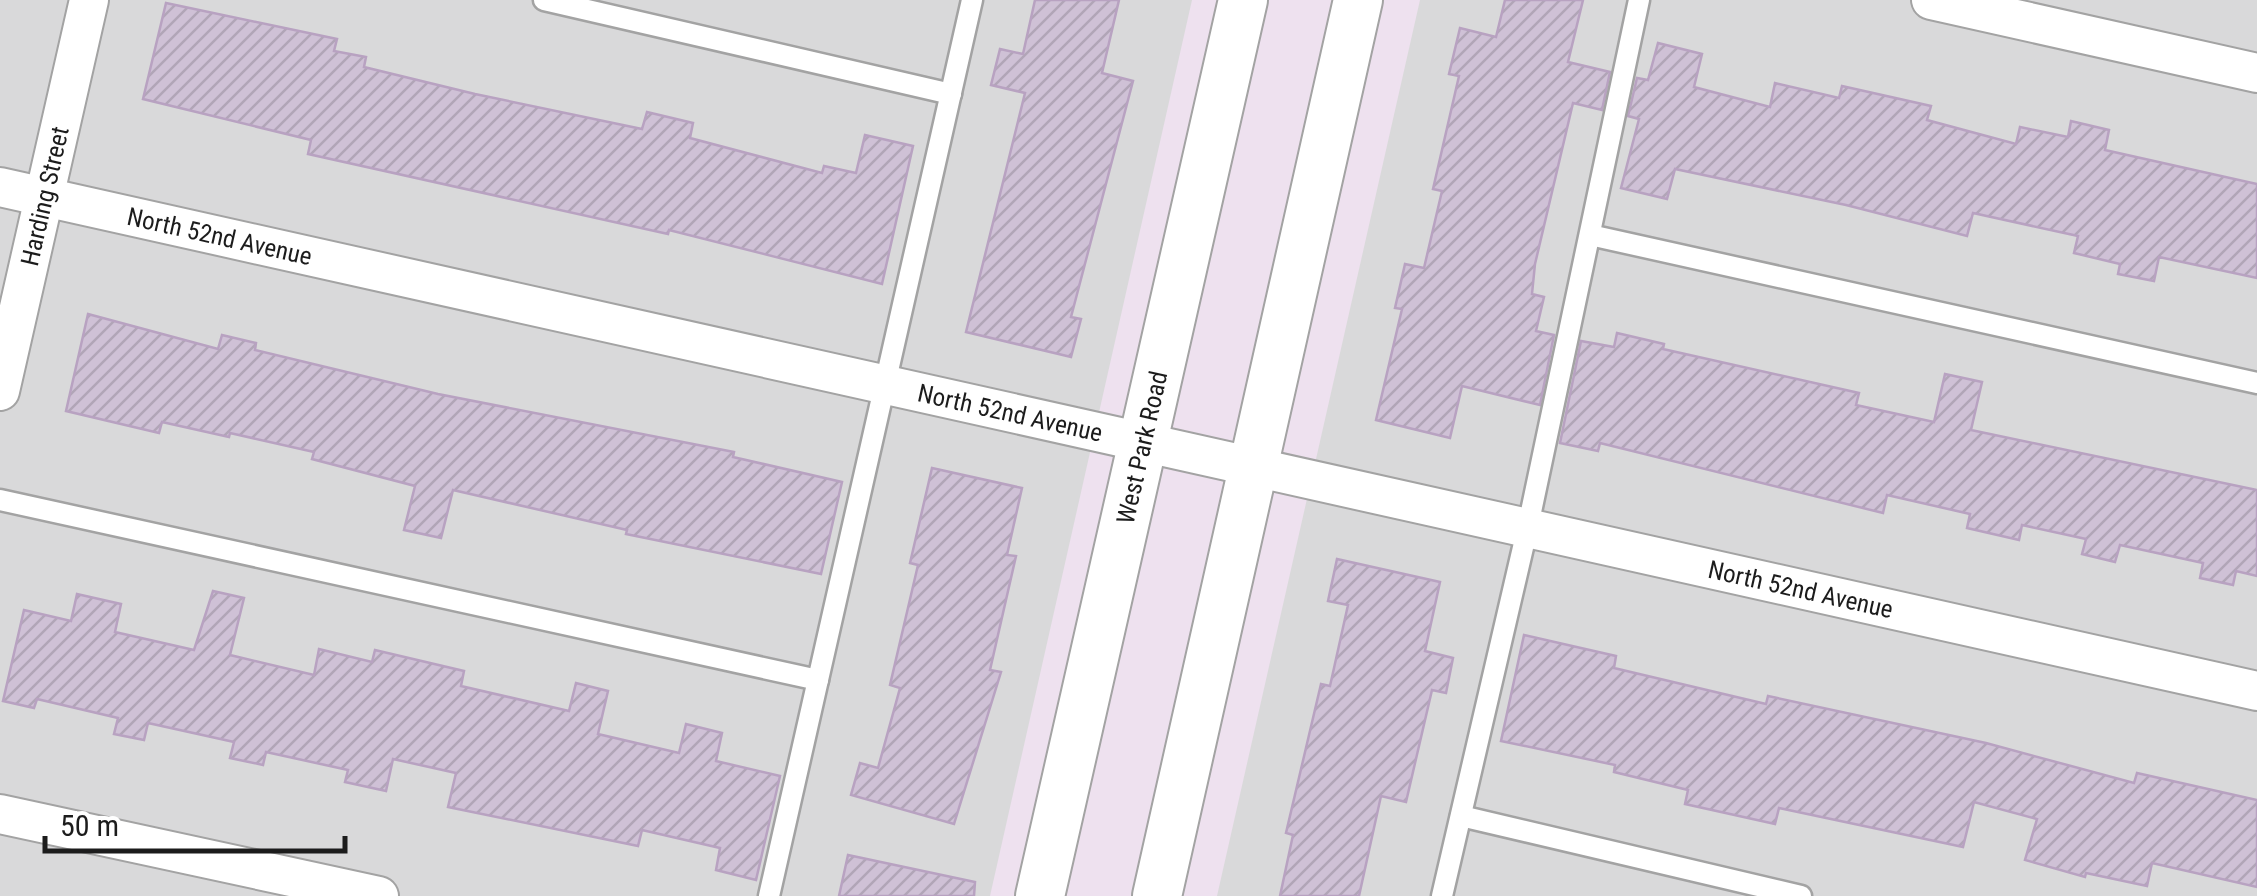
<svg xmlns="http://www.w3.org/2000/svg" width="2257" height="896" viewBox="0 0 2257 896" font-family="'Roboto Condensed',sans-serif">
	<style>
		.residential { fill: #d9d9da }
		.building { fill: url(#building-hatch); stroke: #b8a2c1; stroke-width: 2.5 }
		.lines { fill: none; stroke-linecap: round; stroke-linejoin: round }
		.service-casing { stroke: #a3a3a3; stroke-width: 25 }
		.minor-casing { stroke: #a3a3a3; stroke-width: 42 }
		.tertiary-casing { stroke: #a3a3a3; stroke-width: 52 }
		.service { stroke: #fff; stroke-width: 20 }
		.minor { stroke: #fff; stroke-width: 38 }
		.tertiary { stroke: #fff; stroke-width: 48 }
		.labels { text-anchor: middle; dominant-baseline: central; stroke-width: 10; stroke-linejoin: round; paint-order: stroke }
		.street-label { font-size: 25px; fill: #1c1c1c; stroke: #fff }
	</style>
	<defs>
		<pattern id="building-hatch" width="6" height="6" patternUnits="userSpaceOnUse" patternTransform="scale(2.5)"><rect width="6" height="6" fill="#cfc1d6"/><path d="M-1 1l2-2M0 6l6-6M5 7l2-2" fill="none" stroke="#b1a5b7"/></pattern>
	</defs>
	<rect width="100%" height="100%" fill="#eee1ef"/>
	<g class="residential">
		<polygon points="0,0 1192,0 990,896 0,896"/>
		<polygon points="1420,0 2257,0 2257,896 1217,896"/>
	</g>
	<g class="building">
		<polygon points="1035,0 1119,0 1102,73 1133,81 1071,317 1081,319 1071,357 966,332 1025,93 991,85 1000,49 1023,54"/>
		<polygon points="1505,0 1583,0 1568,62 1610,72 1602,110 1573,103 1535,264 1532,294 1544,297 1536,331 1554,335 1540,405 1462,386 1450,438 1376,420 1402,309 1395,308 1405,264 1424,268 1442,191 1433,189 1459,76 1449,74 1460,28 1496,37"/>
		<polygon points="166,3 337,39 334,51 366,57 364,67 475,94 642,129 647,112 693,123 690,138 822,173 824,166 856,173 865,135 913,146 882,284 669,230 668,234 308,154 311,140 143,99"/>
		<polygon points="1658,43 1702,54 1694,87 1770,107 1775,83 1839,98 1842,86 1931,106 1927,120 2016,144 2020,127 2068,137 2071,121 2109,130 2105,150 2257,184 2257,278 2159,257 2154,281 2118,274 2120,264 2074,253 2078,236 1973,213 1967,236 1846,205 1675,169 1667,199 1621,188 1639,119 1628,116 1637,78 1648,80"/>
		<polygon points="88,314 218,349 222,335 256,343 255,350 438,394 734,452 733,457 842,482 821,574 626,534 627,530 453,490 441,538 404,530 415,486 312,459 314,452 230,433 229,437 162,422 159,433 66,411"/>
		<polygon points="1617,333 1664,344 1663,349 1859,393 1856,405 1934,422 1945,374 1982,382 1971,430 2257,490 2257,576 2236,571 2233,585 2200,578 2203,563 2120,545 2115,562 2082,554 2086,539 2022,525 2019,540 1967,528 1970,514 1887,495 1883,513 1600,443 1598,451 1560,443 1581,341 1614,347"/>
		<polygon points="932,468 1022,488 1007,555 1016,556 990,670 1001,672 954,824 851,795 860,763 878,768 900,688 890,685 918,565 910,563"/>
		<polygon points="1337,559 1440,582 1425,651 1453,658 1446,693 1432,690 1406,802 1381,796 1359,896 1280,896 1293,835 1286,833 1321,684 1330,686 1348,605 1328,601"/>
		<polygon points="213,591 244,598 230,655 314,675 319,649 372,662 375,650 464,671 461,686 569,711 576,683 608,691 598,734 679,753 686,724 722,733 716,761 780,776 756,880 716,870 720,848 642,830 638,846 448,807 456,773 393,759 386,791 345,782 348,770 266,752 263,765 230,758 234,742 148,723 144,740 114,734 118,718 37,699 34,708 3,701 24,610 71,621 77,594 121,604 115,632 194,650"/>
		<polygon points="1524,635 1616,656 1614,668 1766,704 1768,696 1986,743 2134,783 2137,773 2257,800 2257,887 2152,863 2147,886 2086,873 2085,877 2025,860 2037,819 1974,802 1963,847 1779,808 1775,824 1685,804 1688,790 1614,772 1615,765 1501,741"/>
		<polygon points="848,855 975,882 974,896 839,896"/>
	</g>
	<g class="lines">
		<g class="service-casing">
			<g id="service">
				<polyline points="544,0 951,94"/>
				<polyline points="1590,235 2257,383"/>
				<polyline points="0,500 818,680"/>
				<polyline points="1461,816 1801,896"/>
				<polyline points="769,896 972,0"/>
				<polyline points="1442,896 1528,526 1639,0"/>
			</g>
		</g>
		<g class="minor-casing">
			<g id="minor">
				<polyline points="1931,0 2257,73"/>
				<path id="s1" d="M 0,187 L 2257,691"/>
				<path id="s2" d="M 0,391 L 89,0"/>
				<polyline points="0,814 379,896"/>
			</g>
		</g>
		<g class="tertiary-casing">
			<g id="tertiary">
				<path id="s3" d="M 1040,896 L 1243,0"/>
				<polyline points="1157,896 1358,0"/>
			</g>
		</g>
		<use href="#service" class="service"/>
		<use href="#minor" class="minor"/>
		<use href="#tertiary" class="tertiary"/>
	</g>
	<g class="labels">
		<g class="street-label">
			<text stroke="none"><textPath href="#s2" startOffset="200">Harding Street</textPath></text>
			<text stroke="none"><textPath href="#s1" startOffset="225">North 52nd Avenue</textPath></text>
			<text stroke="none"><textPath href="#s1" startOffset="1035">North 52nd Avenue</textPath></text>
			<text stroke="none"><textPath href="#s3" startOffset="460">West Park Road</textPath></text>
			<text stroke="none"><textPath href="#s1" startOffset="1845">North 52nd Avenue</textPath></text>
		</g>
	</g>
	<path d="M45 836v15h300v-15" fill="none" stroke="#1c1c1c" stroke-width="5"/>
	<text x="60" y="836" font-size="30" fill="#1c1c1c" stroke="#ffffff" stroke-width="8" paint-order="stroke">50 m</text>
</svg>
